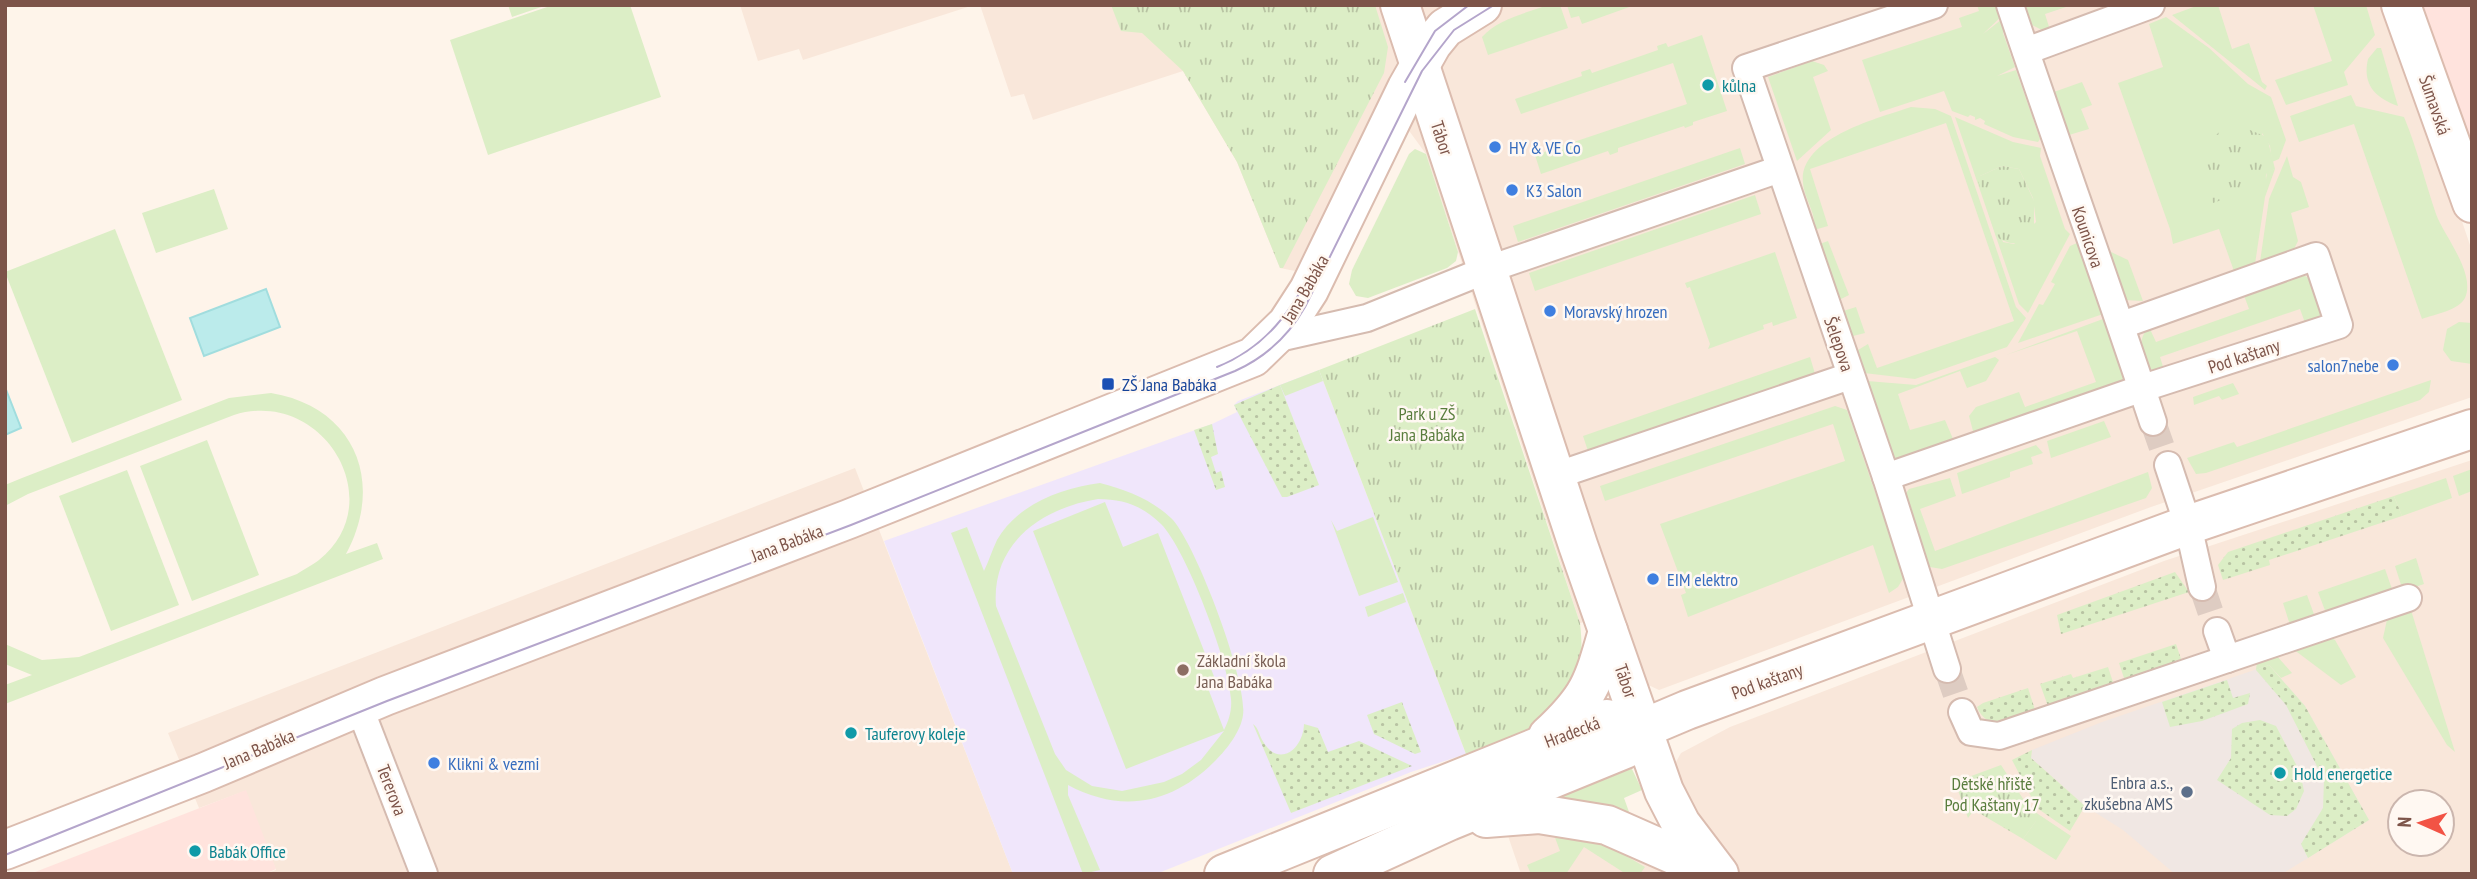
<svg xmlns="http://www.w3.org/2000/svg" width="2477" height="879" viewBox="0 0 2477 879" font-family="'PT Sans Narrow',sans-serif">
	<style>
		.residential { fill: #f9e7da; fill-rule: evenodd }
		.commercial { fill: #ffe3dd }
		.industrial { fill: #f0e7e3 }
		.education { fill: #f0e6fb }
		.grass { fill: #dceec6; fill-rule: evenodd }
		.park { fill: url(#park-tufts) }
		.garden { fill: url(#garden-dots) }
		.water { fill: #bbebeb; stroke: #a1ddde; stroke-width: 2 }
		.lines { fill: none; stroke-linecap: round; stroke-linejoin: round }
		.street-tunnel { stroke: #deccc2; stroke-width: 26; stroke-dasharray: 26 13; stroke-linecap: butt }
		.street-casing { stroke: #d5bbb0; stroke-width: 30 }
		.secondary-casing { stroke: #dbbcaf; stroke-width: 42 }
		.street { stroke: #fff; stroke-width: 26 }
		.secondary { stroke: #fff; stroke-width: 38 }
		.tram { stroke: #b4a5cb; stroke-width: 2 }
		.culture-dot { fill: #0f9aa8; stroke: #fff8f2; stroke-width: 2.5 }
		.shop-dot { fill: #3f7fe0; stroke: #fff8f2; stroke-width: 2.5 }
		.transit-dot { fill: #1a4fb4; stroke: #fff8f2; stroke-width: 2.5 }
		.education-dot { fill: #8d6e63; stroke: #fff8f2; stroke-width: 2.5 }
		.service-dot { fill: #5c6f8a; stroke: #fff8f2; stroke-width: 2.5 }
		.labels { text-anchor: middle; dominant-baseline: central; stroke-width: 5; stroke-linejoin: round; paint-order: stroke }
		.culture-label { font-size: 18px; fill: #0d838f; stroke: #fff8f2; text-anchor: start }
		.street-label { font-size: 18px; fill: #7d5449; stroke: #fff8f2 }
		.shop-label { font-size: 18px; fill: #366cbe; stroke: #fff8f2; text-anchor: start }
		.transit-label { font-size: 18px; fill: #164399; stroke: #fff8f2; text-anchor: start }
		.park-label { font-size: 18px; fill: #597d3d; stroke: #fff8f2 }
		.education-label { font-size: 18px; fill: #785e54; stroke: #fff8f2; text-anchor: start }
		.service-label { font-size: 18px; fill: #4e5e75; stroke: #fff8f2; text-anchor: end }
	</style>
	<defs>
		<pattern id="park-tufts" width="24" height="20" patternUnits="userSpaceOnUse" patternTransform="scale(1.75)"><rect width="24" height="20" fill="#dceec6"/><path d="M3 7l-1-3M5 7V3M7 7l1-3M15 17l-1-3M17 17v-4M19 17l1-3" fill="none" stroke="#b8c3a3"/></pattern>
		<pattern id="garden-dots" width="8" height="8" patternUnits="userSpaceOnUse" patternTransform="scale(1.75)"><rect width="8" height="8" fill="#dceec6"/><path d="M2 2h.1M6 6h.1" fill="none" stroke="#b8c3a3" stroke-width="1.8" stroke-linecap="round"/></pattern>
	</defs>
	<rect width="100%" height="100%" fill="#fef4ea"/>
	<g class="residential">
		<polygon points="740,5 974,5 803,60 799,49 758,61"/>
		<polygon points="980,5 2389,5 2472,251 2472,397 2151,507 1659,690 1644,683 1619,615 1580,623 1426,154 1383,95 1295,271 1280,268 1237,162 1183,71 1033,120 1024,94 1011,97"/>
		<path d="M 2472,460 L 2472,874 L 1739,874 L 1716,855 L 1672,769 L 1681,753 L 1730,727 L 2164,561 ZM 2400,802 L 2442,802 L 2442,844 L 2400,844 Z"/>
		<polygon points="855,468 1013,874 265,874 276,870 245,791 199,808 168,733"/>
		<polygon points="1529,827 1622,844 1669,874 1521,874 1506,830"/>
	</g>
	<g class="commercial">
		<polygon points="2414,5 2472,5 2472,145 2452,112"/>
		<polygon points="246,790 276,869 265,874 30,874"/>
	</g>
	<polygon class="industrial" points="2269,665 2305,706 2369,820 2282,874 2175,874 2123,830 2085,806 2031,758 2032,750 2102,722"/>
	<polygon class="education" points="1319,370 1466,754 1411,772 1156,874 1013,874 884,541 1212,424 1237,412 1234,405 1238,401"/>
	<g class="grass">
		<polygon points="508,5 547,5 512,17"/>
		<polygon points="553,5 630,5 661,97 488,155 450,40"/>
		<path d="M 1548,5 L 1560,5 L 1568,28 L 1488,55 L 1482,37 C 1498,19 1526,13 1548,5 Z"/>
		<polygon points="1567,5 1635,5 1582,24 1579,16 1571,18"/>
		<polygon points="1977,5 1999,5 2005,13 1983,34 2006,16 2009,24 2003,33 2015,67 1997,76 2016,70 2040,139 2038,142 2013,137 1984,124 1985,121 1980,118 1975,120 1975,117 1970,115 1968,117 1952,111 1944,91 1880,112 1862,60 1962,27 1959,18 1979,11"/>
		<polygon points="2021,5 2072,5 2045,14 2050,30 2044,31 2028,23"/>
		<polygon points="2199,5 2218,5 2232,49 2249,43 2262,82 2267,86 2265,90 2172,15"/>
		<polygon points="2313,5 2366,5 2375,35 2344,72 2348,85 2286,105 2275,80 2332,61"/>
		<polygon points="2166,17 2209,48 2248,84 2271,97 2286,140 2279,159 2272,162 2270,146 2262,133 2266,179 2267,172 2275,169 2265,197 2255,264 2234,271 2219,229 2173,244 2170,229 2118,83 2163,67 2149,24"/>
		<polygon points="1702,35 1727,111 1693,122 1693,125 1685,128 1684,126 1618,148 1618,152 1610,155 1608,151 1541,174 1535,155 1687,104 1673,63 1521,114 1515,99 1582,76 1581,72 1590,69 1592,73 1658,50 1657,46 1666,43 1668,47"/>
		<path d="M 2377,48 L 2381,48 L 2398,106 C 2375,98 2362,84 2368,59 Z"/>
		<polygon points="1812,61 1824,65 1828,71 1813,77 1831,130 1797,161 1768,77"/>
		<polygon points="2082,82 2092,105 2081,109 2089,129 2069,135 2051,93"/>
		<path d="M 2351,95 L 2356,106 L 2404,117 C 2417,148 2425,182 2436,214 C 2444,236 2476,273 2465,298 C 2458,311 2435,314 2422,319 L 2354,124 L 2299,142 L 2290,116 Z"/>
		<path d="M 1911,107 L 1935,109 L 1951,116 L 2016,307 L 2026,318 L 2007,347 L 1915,379 L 1864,373 L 1853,353 L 1868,344 L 1877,368 L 2014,321 L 1946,123 L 1810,169 L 1828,226 L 1814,230 C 1817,213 1804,199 1803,183 C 1798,138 1879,118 1911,107 Z"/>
		<path d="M 1955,117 L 2013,142 L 2041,148 L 2040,156 L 2065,229 L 2070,234 L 2028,313 L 2019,304 ZM 2002,166 L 2019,169 L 2033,198 L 2036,222 L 2014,244 L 2003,242 L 1980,176 Z"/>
		<polygon points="1740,148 1745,164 1518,242 1513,226"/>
		<polygon points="1415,149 1426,154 1458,252 1456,261 1447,268 1368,298 1356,296 1349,284 1352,270 1409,154"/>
		<polygon points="2287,156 2293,177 2301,182 2309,207 2291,213 2298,241 2294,249 2260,262 2269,199"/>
		<polygon points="214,189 228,229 156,253 142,213"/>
		<polygon points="1755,195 1761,214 1535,291 1529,273"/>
		<polygon points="115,229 182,400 72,443 5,272"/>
		<polygon points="1828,241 1849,295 1837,301 1817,245"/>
		<polygon points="2077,243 2101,309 2109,312 2018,343 2039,304 2043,305 2055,284 2051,282 2070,246"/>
		<polygon points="2109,251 2128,260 2143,301 2125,300"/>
		<polygon points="1775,252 1797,318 1773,326 1772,322 1763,325 1764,329 1708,349 1710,344 1690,287 1687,288 1685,283"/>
		<path d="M 2300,273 L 2312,280 L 2323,317 L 2308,331 L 2300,309 L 2160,357 L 2165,373 L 2149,369 C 2142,352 2136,341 2149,327 L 2156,342 L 2249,309 L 2242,290 Z"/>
		<polygon points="1856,307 1865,333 1849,337 1840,312"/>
		<polygon points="2111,316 2127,364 2125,382 1979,434 1973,431 1969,416 1976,407 2019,392 2025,407 2096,382 2077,331 2006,355"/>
		<polygon points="2459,322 2472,323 2472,364 2451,361 2443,350 2447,329"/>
		<polygon points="1810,357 1816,377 1589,454 1583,436"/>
		<polygon points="1995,357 1999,360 1986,381 1967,388 1960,371 1898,394 1910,430 1945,420 1956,446 1897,459 1891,455 1867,381 1916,385"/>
		<polygon points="1319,370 1323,381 1285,396 1280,385"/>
		<polygon points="2431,380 2429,392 2420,400 2206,473 2196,474 2187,458 2234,442 2237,447"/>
		<polygon points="2233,383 2239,394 2222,400 2219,396 2194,405 2193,397"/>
		<path d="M 271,393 C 355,407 385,482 346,554 L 377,543 L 383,559 L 5,704 L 5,685 L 32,675 L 5,664 L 5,644 L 42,660 L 79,657 L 297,574 C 304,569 313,565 319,560 C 392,501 322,387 234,415 L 28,494 L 5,506 L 5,485 L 22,478 L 229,398 Z"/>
		<polygon points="1835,406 1847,410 1904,577 1898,587 1889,593 1873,545 1688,617 1681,595 1686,593 1660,524 1845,461 1833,424 1605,501 1600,486"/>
		<polygon points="2104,421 2111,437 2051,458 2047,441"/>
		<polygon points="207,440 259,575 192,601 140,466"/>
		<polygon points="2036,445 2043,453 2031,457 2033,464 2010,472 2010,477 1962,494 1957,473"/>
		<polygon points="2472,469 2472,491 2459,496 2453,476"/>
		<polygon points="127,470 179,605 111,631 59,496"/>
		<polygon points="2148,472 2152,488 2146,498 1942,569 1930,567 1925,561 1904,496 1909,489 1950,478 1956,496 1920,509 1935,551"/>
		<polygon points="2446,478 2452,498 2402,516 2394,496"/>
		<path d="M 1100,483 C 1126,490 1151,499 1171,518 C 1195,541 1248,682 1243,715 C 1241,731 1227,749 1216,760 C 1173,804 1122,814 1068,785 L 1068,795 L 1100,870 L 1083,874 L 951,533 L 967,527 L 984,571 C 989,561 992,550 997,540 C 1018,504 1061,488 1100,483 ZM 1098,499 C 1123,499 1143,506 1161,524 C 1186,549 1229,663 1231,699 C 1232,710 1229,720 1224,730 L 1206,683 L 1215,679 L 1158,533 L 1123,547 L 1105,502 L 1033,531 L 1126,769 L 1224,731 L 1201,760 L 1182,774 L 1164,782 L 1122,791 L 1092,786 L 1066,770 L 1055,754 L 996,606 C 991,544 1041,508 1098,499 Z"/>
		<polygon points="1373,517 1398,582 1359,596 1331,520 1337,531"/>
		<polygon points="2416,558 2424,584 2403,591 2395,566"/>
		<polygon points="2385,569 2392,589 2326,613 2318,592"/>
		<polygon points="1403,593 1406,602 1368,617 1365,607"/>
		<polygon points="2307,595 2315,617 2290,625 2283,603"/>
		<polygon points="2410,607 2455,752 2447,745 2383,638 2388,615"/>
		<polygon points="2325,635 2335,640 2356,677 2341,685 2289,646"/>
		<polygon points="2276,655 2292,673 2281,678 2269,665 2256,670 2257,661"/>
		<polygon points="1631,767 1642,790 1624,798 1633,823 1542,796"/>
		<polygon points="2029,808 2071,836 2056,860 2023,839 2036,821"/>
		<polygon points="1554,835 1604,843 1645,867 1640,874 1626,874 1584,847 1566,874 1531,874 1527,865 1560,851"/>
	</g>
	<g class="park">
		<polygon points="1111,5 1375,5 1388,47 1384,73 1283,268 1280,268 1237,162 1183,71 1142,33 1121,31"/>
		<polygon points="2245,128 2267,137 2275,169 2267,173 2261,186 2213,203 2201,170 2201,146 2221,131"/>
		<path d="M 2002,166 L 2019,169 L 2034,201 L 2034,232 C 2024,245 2009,247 1996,236 L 1978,181 L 1980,176 Z"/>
		<path d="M 1475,309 L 1580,623 C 1591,720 1542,724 1466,754 L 1319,370 Z"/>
		<polygon points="2001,765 2037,820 2023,839 1974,810 1968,818 1955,782"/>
	</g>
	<g class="garden">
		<polygon points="1280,385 1319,485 1287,497 1282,497 1234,405"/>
		<polygon points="1212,424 1218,454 1211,457 1216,473 1221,471 1225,487 1216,490 1194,430"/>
		<polygon points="2394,496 2402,516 2269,560 2270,565 2223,580 2218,565 2228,552"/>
		<polygon points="2175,572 2189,592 2061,634 2057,615"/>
		<polygon points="2176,644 2183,665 2126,684 2119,663"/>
		<polygon points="2269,665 2305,706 2369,820 2308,858 2301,844 2323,808 2324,780 2286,705 2256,670"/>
		<polygon points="2108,667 2115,688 2049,709 2040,684 2071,674 2073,678"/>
		<polygon points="2227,680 2233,698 2250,693 2248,704 2202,721 2170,727 2162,702"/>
		<path d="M 2028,688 L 2036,713 C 2015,720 1988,734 1977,707 L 1983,703 Z"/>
		<polygon points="1402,702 1421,752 1415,754 1374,734 1367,715"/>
		<polygon points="2260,720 2276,726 2300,772 2304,791 2296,809 2287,816 2270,815 2217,780 2231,758 2232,729 2242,723"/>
		<path d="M 1253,724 C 1259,728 1259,736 1264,743 C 1279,767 1303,750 1304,724 L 1318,728 L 1328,752 L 1359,741 L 1412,766 L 1291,813 Z"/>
		<polygon points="2032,750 2031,758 2085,806 2070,831 2037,808 2012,760"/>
	</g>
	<g class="water">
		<polygon points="266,289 280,327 204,356 190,318"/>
		<polygon points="5,387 21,428 5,435"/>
	</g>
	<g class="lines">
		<g class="street-tunnel">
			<polyline points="2153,422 2168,465"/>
			<polyline points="2202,587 2217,631"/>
			<polyline points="1947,669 1962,712"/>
		</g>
		<g class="street-casing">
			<g id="street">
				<polyline points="1934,5 1746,68 1886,477 1947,669"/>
				<path d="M 2010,5 C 2057,145 2107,283 2153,422"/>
				<polyline points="2026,51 2151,5"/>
				<polyline points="1274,339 1367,318 1486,270 1780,169"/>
				<polyline points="2168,465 2188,525 2202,587"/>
				<polyline points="1555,476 1850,376"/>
				<polyline points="1886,477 2143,388 2339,325 2316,256 2122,325"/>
				<polyline points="2217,631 2227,659"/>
				<polyline points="359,706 424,874"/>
				<polyline points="1962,712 1971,732 1999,736 2408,598"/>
			</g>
		</g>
		<g class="secondary-casing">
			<g id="secondary">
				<polyline points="1400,5 1578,545 1664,791 1681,824 1719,874"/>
				<polyline points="2401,5 2472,203"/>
				<path d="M 1548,736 C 1589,698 1593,684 1608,631"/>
				<polyline points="1486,818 1539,814 1607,825 1718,874"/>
				<polyline points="5,850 203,773 385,696 849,519 1253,357 1287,324 1309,290 1407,88 1432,44 1445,28 1482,5"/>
				<polyline points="1224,874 1607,719 1642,729"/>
				<polyline points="1333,874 1449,821 1625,749 1642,729 1687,710 2188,525 2472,429"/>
			</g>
		</g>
		<use href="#street" class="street"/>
		<use href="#secondary" class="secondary"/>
		<g class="tram">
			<polyline points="1405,82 1435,31 1469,5"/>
			<path d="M 1217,367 C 1267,347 1292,310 1316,264"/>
			<path d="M 5,855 L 387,701 L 851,525 L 1235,371 C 1266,357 1288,337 1305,307 L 1422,71 L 1454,30 L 1494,5"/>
		</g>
	</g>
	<g class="culture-dot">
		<circle cx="1708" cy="85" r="7"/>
		<circle cx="851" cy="733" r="7"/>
		<circle cx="2280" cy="773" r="7"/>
		<circle cx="195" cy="851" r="7"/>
	</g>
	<g class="shop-dot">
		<circle cx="1495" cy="147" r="7"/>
		<circle cx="1512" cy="190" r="7"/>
		<circle cx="1550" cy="311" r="7"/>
		<circle cx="2393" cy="365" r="7"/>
		<circle cx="1653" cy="579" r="7"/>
		<circle cx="434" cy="763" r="7"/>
	</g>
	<rect class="transit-dot" x="1101" y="377" width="14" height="14" rx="3.5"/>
	<circle class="education-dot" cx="1183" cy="670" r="7"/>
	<circle class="service-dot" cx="2187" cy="792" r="7"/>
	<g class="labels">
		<g class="culture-label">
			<text x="1722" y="85">kůlna</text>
			<text x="865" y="733">Tauferovy koleje</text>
			<text x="2294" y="773">Hold energetice</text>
			<text x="209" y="851">Babák Office</text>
		</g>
		<g class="street-label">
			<text transform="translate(2435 105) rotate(71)">Šumavská</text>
			<text transform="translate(1442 138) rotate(72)">Tábor</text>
			<text transform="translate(2088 237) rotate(71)">Kounicova</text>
			<text transform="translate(1305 289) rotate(-60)">Jana Babáka</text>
			<text transform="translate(1839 344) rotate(71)">Šelepova</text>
			<text transform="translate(2244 356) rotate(-18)">Pod kaštany</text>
			<text transform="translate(787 543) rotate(-21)">Jana Babáka</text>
			<text transform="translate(1626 681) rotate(71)">Tábor</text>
			<text transform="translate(1767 681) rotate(-20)">Pod kaštany</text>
			<text transform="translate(1572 732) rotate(-21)">Hradecká</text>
			<text transform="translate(259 749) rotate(-23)">Jana Babáka</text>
			<text transform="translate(392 790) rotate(69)">Tererova</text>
		</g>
		<g class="shop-label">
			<text x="1509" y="147">HY &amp; VE Co</text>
			<text x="1526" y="190">K3 Salon</text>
			<text x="1564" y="311">Moravský hrozen</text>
			<text x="2379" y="365" text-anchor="end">salon7nebe</text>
			<text x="1667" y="579">EIM elektro</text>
			<text x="448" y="763">Klikni &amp; vezmi</text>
		</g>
		<g class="transit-label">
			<text x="1122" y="384">ZŠ Jana Babáka</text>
		</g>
		<g class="park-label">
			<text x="1427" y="413">Park u ZŠ<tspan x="1427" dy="21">Jana Babáka</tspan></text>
			<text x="1992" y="783">Dětské hřiště<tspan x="1992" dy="21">Pod Kaštany 17</tspan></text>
		</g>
		<g class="education-label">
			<text x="1197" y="660">Základní škola<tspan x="1197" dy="21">Jana Babáka</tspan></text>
		</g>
		<g class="service-label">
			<text x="2173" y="782">Enbra a.s.,<tspan x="2173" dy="21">zkušebna AMS</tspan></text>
		</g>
	</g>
	<rect width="2477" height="879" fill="none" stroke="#7d5449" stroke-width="14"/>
	<g transform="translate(2421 823) rotate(273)"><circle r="33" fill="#fff8f2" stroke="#cbb6ae" stroke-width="2"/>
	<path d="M0-5L12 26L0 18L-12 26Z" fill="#f25345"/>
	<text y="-10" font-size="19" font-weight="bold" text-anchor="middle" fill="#7d5449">N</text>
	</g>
</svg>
